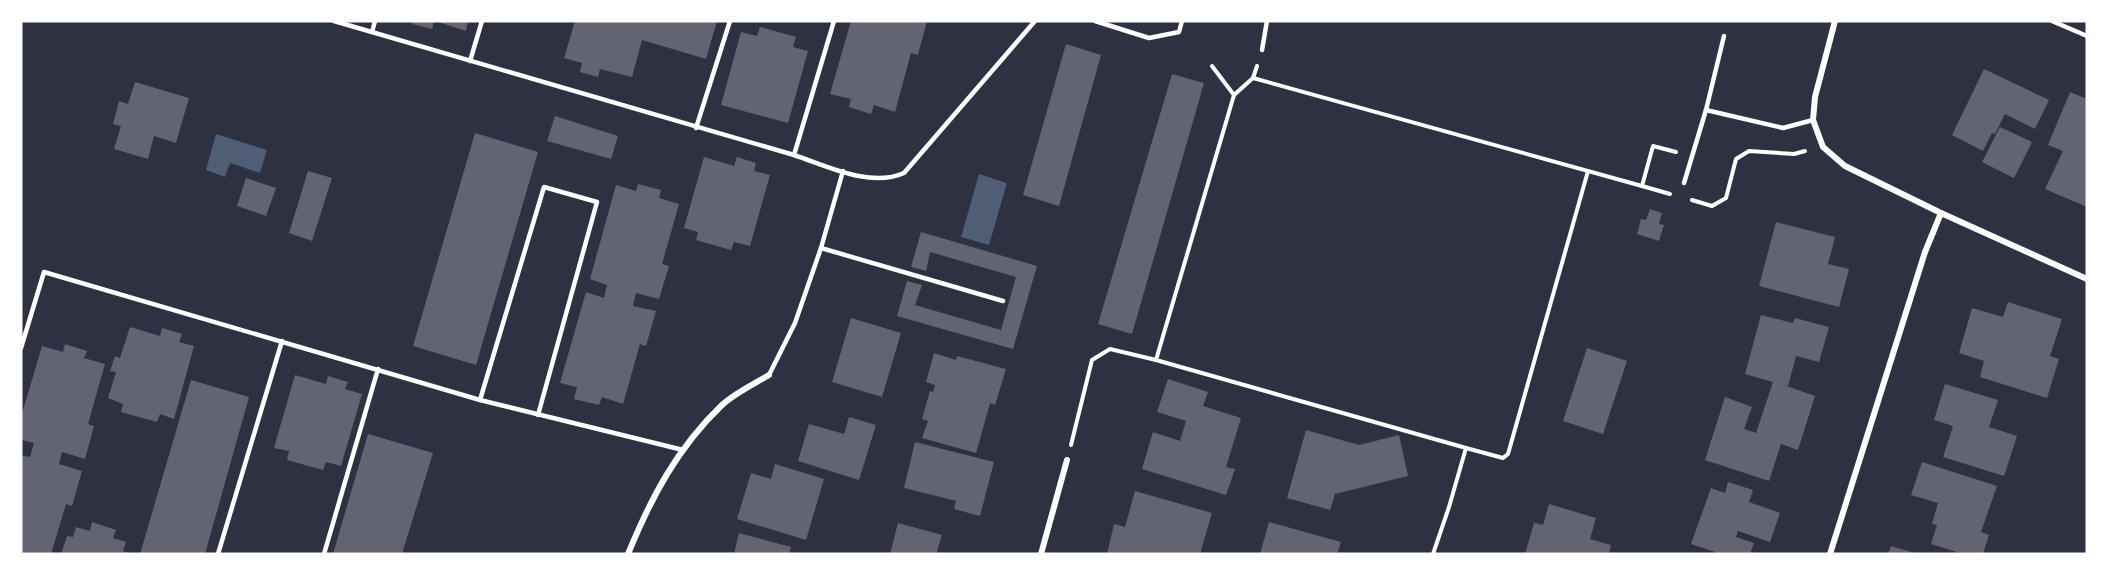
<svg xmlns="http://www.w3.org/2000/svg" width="2108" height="575" viewBox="0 0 2108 575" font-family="Helvetica,sans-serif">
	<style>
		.water { fill: #4f5d75 }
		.building { fill: #626471 }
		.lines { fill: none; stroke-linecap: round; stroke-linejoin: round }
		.path { stroke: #fff; stroke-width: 4 }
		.service { stroke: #fff; stroke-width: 4.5 }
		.minor { stroke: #fff; stroke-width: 6 }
	</style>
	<rect width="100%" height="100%" fill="#2d3142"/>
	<g class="water">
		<polygon points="216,134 267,150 260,173 230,163 225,177 206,170"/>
		<polygon points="979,174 1007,183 989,245 961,237"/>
	</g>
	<g class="building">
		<polygon points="413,21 434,21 432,29 412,24"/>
		<polygon points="435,21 468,21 466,31"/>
		<polygon points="575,21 717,21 706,59 642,40 632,77 600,69 598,77 580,72 582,63 564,58"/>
		<polygon points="851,21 927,21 918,55 911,53 895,112 874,105 871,114 849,107 851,99 830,94"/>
		<polygon points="760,27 796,37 793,47 808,51 788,123 721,105 741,32 757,36"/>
		<polygon points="1066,44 1101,55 1059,206 1023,195"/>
		<polygon points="1984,69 2049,100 2035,129 2005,114 1995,134 1992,133 1983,151 1952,135"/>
		<polygon points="1172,74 1204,83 1132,334 1098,324"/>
		<polygon points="135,82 189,98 176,143 154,136 148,159 114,149 121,126 113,124 119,101 128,104"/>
		<polygon points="2070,92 2087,99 2087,207 2045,189 2063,151 2048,145"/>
		<polygon points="555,116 618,136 611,159 547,141"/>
		<polygon points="2000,127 2032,142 2014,178 1982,162"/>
		<polygon points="475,133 538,152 476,365 413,346"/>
		<polygon points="704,157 734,166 737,157 756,163 754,171 770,175 750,246 734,242 731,250 696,240 698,232 684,228"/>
		<polygon points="308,171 332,178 312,241 289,233"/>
		<polygon points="246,178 276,188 266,216 237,206"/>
		<polygon points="638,184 661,190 659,198 679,204 662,264 669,266 659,299 636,293 633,306 656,311 646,346 640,344 623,404 602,397 599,405 574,399 577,387 560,383 586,292 604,298 607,285 590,279 616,185 636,191"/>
		<polygon points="1650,209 1662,213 1659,224 1664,225 1659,241 1637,234 1641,219 1646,220"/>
		<polygon points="1776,222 1835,237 1828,264 1849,269 1839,307 1759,286"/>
		<polygon points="921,232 1037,266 1013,349 897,316 907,281 922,285 915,305 1001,330 1016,277 930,252 926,271 911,267"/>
		<polygon points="2008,302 2062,319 2050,356 2059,359 2047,398 1980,377 1984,361 1959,353 1972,308 2003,317"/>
		<polygon points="1761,315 1793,323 1795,318 1829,327 1819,362 1796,356 1788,386 1778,383 1815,396 1798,450 1781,444 1769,481 1705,460 1725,397 1752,407 1744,429 1756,433 1773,382 1745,374"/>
		<polygon points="851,318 901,333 882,397 832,382"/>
		<polygon points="130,327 160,336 162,328 182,334 179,342 194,346 174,419 160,414 157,422 121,412 123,404 108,398 116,372 110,371 115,356 120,358"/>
		<polygon points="65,344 87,351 84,358 105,364 88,424 94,426 85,459 62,452 59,464 82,471 72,506 66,504 51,554 21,554 21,455 30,457 34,443 21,440 21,417 42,346 63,352"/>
		<polygon points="1587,348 1627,361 1603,434 1563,421"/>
		<polygon points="934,353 956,360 957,356 1006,369 995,405 990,403 976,453 922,438 928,421 922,419 930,391 933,392 935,385 926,382"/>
		<polygon points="295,375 326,384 328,376 348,382 345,389 362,394 341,466 326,462 323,470 287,460 289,451 274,448"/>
		<polygon points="1168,379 1208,392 1203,406 1241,418 1226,467 1235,469 1226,495 1142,469 1153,432 1180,441 1186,421 1157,412"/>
		<polygon points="191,380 249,397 205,554 140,554"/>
		<polygon points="1945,384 1998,400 1989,427 2017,436 2004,476 1943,457 1953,426 1934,420"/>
		<polygon points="849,417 876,425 859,480 798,461 809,424 844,434"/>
		<polygon points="1306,430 1359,445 1399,435 1408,476 1335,494 1330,510 1287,498"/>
		<polygon points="368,434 433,453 402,554 333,554"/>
		<polygon points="915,442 994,462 980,516 954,509 956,501 904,488"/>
		<polygon points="1922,462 1997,486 1981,532 1989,535 1983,554 1963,554 1931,544 1937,525 1932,524 1938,503 1911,495"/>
		<polygon points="775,464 824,479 806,540 737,519 751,473 771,479"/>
		<polygon points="1728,482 1753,490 1749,502 1780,513 1770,542 1738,531 1736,537 1754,543 1750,554 1721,554 1691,544 1711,488 1725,493"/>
		<polygon points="1135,491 1212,513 1200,554 1107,554 1114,524 1125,527"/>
		<polygon points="1549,504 1596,518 1590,539 1611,545 1609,554 1525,554 1534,523 1543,525"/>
		<polygon points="92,522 116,530 113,538 126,542 123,551 130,554 61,554 67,536 73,537 76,527 90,531"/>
		<polygon points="1269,522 1341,542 1337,554 1260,554"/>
		<polygon points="898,523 942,535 936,554 890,554"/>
		<polygon points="739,533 791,547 789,554 734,554"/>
		<polygon points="1891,546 1915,553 1915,554 1888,554"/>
	</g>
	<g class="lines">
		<g class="path">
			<polyline points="1212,66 1234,95 1156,360 1466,448 1503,458 1508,454 1588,171"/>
			<polyline points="1257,66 1253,78 1642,186 1653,146 1676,152"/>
			<polyline points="1234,95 1253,78"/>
			<polyline points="1642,186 1670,194"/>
			<polyline points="1692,200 1712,206 1726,198 1736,159 1749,151 1794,154 1805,151"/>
			<polyline points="1071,445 1092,360 1110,349 1156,360"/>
			<polyline points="1433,554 1449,507 1466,448"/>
		</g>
		<g class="service">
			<path d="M 334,21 L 794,155 C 827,166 870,188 904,173 L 1035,21"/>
			<polyline points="1095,21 1149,38 1179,32 1182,21"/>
			<polyline points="2052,21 2087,36"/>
			<polyline points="372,32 375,21"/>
			<polyline points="1262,50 1267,21"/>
			<polyline points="470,61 482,21"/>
			<polyline points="1706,110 1783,128 1813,120"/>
			<polyline points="696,128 730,21"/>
			<polyline points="794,155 834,21"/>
			<polyline points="1684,183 1706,110 1724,36"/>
			<polyline points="821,248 1003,301"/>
			<polyline points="21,348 44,272 480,400 683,450"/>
			<polyline points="769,375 795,323 821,248 843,171"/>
			<polyline points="480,400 544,187 597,202 538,415"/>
			<polyline points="218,554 282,341"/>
			<polyline points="324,554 378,369"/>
		</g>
		<g class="minor">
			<polyline points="1835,21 1815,97 1813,120 1823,147 1845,166 1941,213 2087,279"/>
			<path d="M 628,554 C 651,498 677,448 722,405 C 735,393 754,384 769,375"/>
			<polyline points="1041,554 1067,460"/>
			<polyline points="1830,554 1925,252 1941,213"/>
		</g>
	</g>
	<rect width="2108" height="575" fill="none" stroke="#ffffff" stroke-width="45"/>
</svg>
